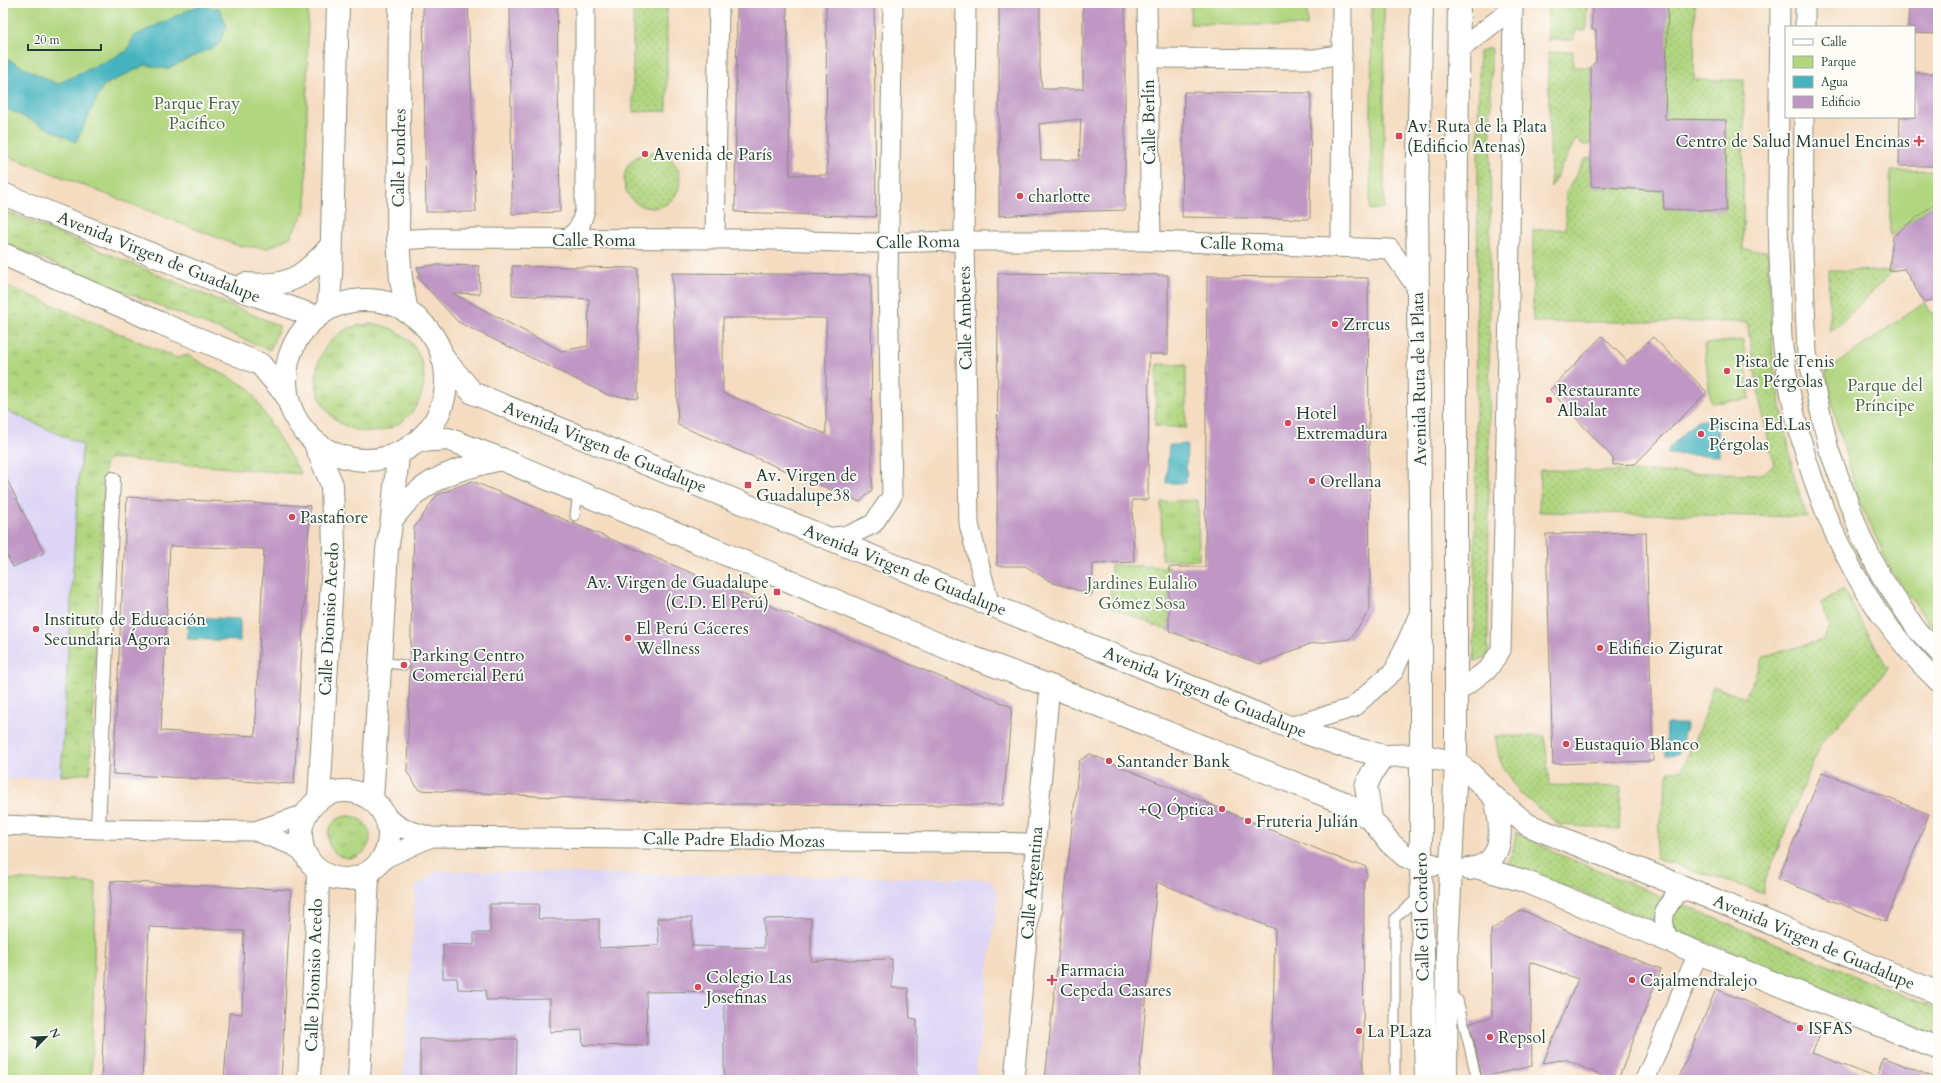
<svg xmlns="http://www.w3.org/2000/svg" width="1941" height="1083" viewBox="0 0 1941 1083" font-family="Cardo,serif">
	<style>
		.built { fill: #ddd5f6 }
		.grass { fill: url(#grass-tufts); stroke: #688a5a }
		.park { fill: #b1d680; stroke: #688a5a }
		.garden { fill: url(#garden-dots); stroke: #688a5a }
		.water { fill: #45b4bf; stroke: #32787a }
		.building { fill: #bf96c4; fill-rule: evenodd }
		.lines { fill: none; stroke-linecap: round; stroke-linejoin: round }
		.service-casing { stroke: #8a8c7a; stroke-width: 11 }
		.pedestrian-casing { stroke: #8a8c7a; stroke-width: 16 }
		.minor-casing { stroke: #8a8c7a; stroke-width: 21 }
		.secondary-casing { stroke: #8a8c7a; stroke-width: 24 }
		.primary-casing { stroke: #8a8c7a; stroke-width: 24 }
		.service { stroke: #fff; stroke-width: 9 }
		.pedestrian { stroke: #fff; stroke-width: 14 }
		.minor { stroke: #fff; stroke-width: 19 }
		.secondary { stroke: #fff; stroke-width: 22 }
		.primary { stroke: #fff; stroke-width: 22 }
		.poi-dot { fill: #d1495b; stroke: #fdfcf7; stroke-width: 1.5 }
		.labels { text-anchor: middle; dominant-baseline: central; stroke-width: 3.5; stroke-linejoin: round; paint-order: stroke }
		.park-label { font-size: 17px; fill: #446347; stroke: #fdfcf7 }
		.street-label { font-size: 17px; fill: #1f3d34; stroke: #fdfcf7 }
		.poi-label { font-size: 17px; fill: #1f3d34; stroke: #fdfcf7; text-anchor: start }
	</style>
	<defs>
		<pattern id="grass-tufts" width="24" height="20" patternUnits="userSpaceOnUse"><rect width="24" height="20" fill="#b1d680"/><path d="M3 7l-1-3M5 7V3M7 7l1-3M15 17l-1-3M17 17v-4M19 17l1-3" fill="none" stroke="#8faf6a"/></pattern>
		<pattern id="garden-dots" width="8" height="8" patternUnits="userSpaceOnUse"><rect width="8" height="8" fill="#b1d680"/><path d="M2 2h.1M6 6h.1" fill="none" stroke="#8faf6a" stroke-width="1.8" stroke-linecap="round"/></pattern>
	</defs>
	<rect width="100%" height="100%" fill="#fdfcf7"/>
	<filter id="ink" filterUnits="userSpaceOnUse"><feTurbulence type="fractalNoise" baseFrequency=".025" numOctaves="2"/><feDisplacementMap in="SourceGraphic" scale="8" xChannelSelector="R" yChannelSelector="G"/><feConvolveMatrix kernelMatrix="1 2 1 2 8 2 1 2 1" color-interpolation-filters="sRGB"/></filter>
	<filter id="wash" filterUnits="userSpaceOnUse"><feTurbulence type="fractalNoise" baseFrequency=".012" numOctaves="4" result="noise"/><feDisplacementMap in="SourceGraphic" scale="16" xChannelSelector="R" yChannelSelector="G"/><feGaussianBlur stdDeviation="0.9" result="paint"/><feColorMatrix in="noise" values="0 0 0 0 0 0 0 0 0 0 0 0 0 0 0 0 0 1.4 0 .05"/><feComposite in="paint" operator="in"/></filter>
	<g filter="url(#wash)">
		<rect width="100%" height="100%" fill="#f5dcc1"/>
		<g class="built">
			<polygon points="3,409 83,445 78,482 61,776 3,780"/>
			<polygon points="437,871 989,879 998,893 975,1080 403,1080 416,886"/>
		</g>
		<g class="grass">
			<polygon points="3,210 280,326 270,350 3,243"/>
			<polygon points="3,284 177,358 187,355 249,388 301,474 110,458 105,466 90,773 61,776 78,482 83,445 3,409"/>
			<circle cx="370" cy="378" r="54"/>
			<polygon points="1157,364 1186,365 1186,428 1155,426"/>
			<polygon points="1198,500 1199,560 1162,559 1161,502"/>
			<circle cx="349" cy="837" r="21"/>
		</g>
		<g class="park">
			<polygon points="3,3 308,3 306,209 290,237 268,248 239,246 3,154"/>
			<polygon points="1191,3 1307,3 1307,26 1190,24"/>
			<polygon points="1372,3 1384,3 1384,208 1370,210"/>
			<polygon points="1938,170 1938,204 1936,203 1890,236 1890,171"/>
			<polygon points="1924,302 1931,313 1938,313 1938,635 1892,572 1860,503 1835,417 1826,372"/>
			<polygon points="1743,340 1750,399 1711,403 1704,344"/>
			<polygon points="3,879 96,883 91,1080 3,1080"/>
		</g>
		<g class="garden">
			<polygon points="633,3 667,3 667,111 633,112"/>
			<polygon points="1548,3 1587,3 1586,31 1576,30 1573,40 1548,40"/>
			<polygon points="1667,3 1695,3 1694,80 1744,80 1743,250 1768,251 1773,362 1794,477 1807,517 1539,512 1540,470 1762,474 1774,465 1760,402 1747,322 1533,322 1533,230 1566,229 1566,193 1585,159 1593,158 1592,186 1663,191 1664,209 1726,207 1726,120 1665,119"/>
			<polygon points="1491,47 1488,657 1474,661 1479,52"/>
			<polygon points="1573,51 1573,67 1591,67 1592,144 1584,145 1576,139 1551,187 1548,53"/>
			<circle cx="652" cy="180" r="28"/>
			<polygon points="1828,270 1893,271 1849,315 1830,332"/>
			<polygon points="1111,565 1169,567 1169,631 1110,607"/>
			<polygon points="1843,589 1888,669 1821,743 1764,883 1764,893 1655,858 1660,821 1669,771 1682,770 1704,716 1713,686 1745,698 1764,656 1823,640 1830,626 1821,603"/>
			<polygon points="1495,736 1545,736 1549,785 1621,787 1619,829 1559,825 1520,793 1500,761"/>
			<polygon points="1516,832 1561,855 1938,1010 1938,1035 1533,873 1505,868 1513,850"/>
		</g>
		<g class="water">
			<polygon points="197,6 219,8 227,26 218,45 214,47 167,69 145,65 103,86 76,142 3,107 3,57 57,84 127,51 134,36"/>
			<polygon points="1697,420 1718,420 1719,456 1668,454 1669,448"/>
			<polygon points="1187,444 1186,483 1166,483 1169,445"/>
			<polygon points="188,617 240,619 240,641 187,639"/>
			<polygon points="1667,724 1687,724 1678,754 1666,755"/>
		</g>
		<g id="blocks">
			<g class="building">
				<polygon points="423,3 468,3 476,212 426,212"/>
				<polygon points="510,3 557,3 560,212 512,214"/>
				<polygon points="737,3 787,3 790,175 827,175 826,3 874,3 876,217 735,212"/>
				<path d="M 999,3 L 1040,3 L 1040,67 L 1042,89 L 1083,89 L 1083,3 L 1125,3 L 1125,210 L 1060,212 L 999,216 ZM 1081,119 L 1079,160 L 1041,160 L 1039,124 Z"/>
				<polygon points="1592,3 1668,3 1665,119 1726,120 1726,211 1664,209 1663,191 1591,186 1591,67 1596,61 1596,30 1592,30"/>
				<polygon points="1909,3 1938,3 1938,34 1914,33 1914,27 1908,27"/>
				<polygon points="1914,73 1938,73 1938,166 1899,166 1900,117 1914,117"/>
				<polygon points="1184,92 1311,93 1310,219 1182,217"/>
				<polygon points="1938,201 1938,299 1924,302 1904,269 1889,271 1893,236"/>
				<polygon points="436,265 479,266 480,294 452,293 562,351 588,346 589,299 512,295 512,266 638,268 638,399 608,395 458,322 417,277 419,276 421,277 417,267"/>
				<path d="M 672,273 L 871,275 L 872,490 L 860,502 L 678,425 ZM 723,318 L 826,318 L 826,434 L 723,393 Z"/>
				<polygon points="998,273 1168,275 1168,354 1149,354 1148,500 1132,500 1134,562 1093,564 1092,594 1053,583 1025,566 997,566"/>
				<polygon points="1207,276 1368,278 1370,610 1350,639 1310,644 1260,664 1169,631 1169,567 1205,567"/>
				<polygon points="1602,336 1627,361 1653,337 1707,392 1635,464 1613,465 1613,458 1550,390"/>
				<polygon points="3,472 44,553 13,567 3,548"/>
				<polygon points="472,481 1012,707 1003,805 691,804 419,790 407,772 414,528 437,495"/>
				<path d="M 127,497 L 310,506 L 294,784 L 113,774 ZM 170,546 L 264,549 L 255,736 L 161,731 Z"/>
				<polygon points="1646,532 1653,761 1553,764 1546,534"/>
				<polygon points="1090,754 1353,864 1359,864 1366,867 1367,876 1364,882 1363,1080 1272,1080 1275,929 1157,882 1139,1080 1045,1080 1079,761"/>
				<polygon points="1822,772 1929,814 1886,922 1778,879"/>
				<polygon points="111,881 291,890 281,1080 224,1080 229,1013 242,1014 244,931 149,927 142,1080 101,1080"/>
				<polygon points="490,904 539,904 538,919 599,919 599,948 659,945 657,918 692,918 692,946 764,948 764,919 811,918 811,961 892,959 892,988 908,988 910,1018 917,1019 917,1080 724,1080 724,991 646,992 647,1046 583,1045 582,1030 550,1032 550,999 486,1000 486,990 458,989 457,978 443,978 443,944 474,945 474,933 490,933"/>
				<polygon points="1522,910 1586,940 1661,969 1618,1080 1610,1080 1565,1059 1543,1063 1578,979 1530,962 1532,1066 1482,1077 1470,1023 1492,1017 1491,930"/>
				<polygon points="1716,989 1821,1033 1812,1053 1877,1078 1883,1057 1938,1079 1937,1080 1678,1080"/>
				<polygon points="420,1039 517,1039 516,1080 420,1080"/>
			</g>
		</g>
	</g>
	<g filter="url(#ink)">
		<use href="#blocks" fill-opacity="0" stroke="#8a8c7a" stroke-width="1"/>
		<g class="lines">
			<g class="service-casing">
				<g id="service">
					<polyline points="575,516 578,492"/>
					<polyline points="380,662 404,665"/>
					<polyline points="1447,994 1458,1000 1477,1080"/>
					<polyline points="1395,1080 1395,918 1420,896"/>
				</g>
			</g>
			<g class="pedestrian-casing">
				<polyline id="pedestrian" points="98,829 113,479"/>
			</g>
			<g class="minor-casing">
				<g id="minor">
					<polyline points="966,3 964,241 969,524 990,606"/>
					<polyline points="1147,3 1151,241"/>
					<path d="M 1780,3 C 1779,68 1779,133 1778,199 C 1778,233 1779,266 1781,300 C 1781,316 1781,332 1783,347 C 1799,471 1847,595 1938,682"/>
					<polyline points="1805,27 1805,3"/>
					<polyline points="1458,51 1513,8"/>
					<polyline points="1148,58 1314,59 1342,54"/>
					<polyline points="1804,117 1803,255 1807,353 1829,450 1863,541 1881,576 1917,630 1938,652"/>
					<polyline points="569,239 580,226 585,210 585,3"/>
					<polyline points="715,239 719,3"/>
					<polyline points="398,240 431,238 742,239 873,243 964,241 1151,241 1390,249 1418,289"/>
					<polyline points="1341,246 1342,3"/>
					<polyline points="827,538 850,535 873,524 892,496 888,278 893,3"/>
					<polyline points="1455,694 1489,668 1501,650 1509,310 1513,3"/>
					<polyline points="1289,727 1352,708 1394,671 1420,612"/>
					<polyline points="386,817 402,828 431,837 1036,843"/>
					<polyline points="3,825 98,829 255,831"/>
					<polyline points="304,853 294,846 255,831 306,814"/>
					<polyline points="383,859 431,837"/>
					<path d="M 1669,941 C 1659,919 1663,910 1678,892 L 1691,890"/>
					<polyline points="1014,1080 1050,686"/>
					<polyline points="1645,1080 1698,953"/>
				</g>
			</g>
			<g class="secondary-casing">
				<g id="secondary">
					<polyline points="400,3 398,240 401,279 407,312"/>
					<polyline points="328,309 331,275 338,3"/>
					<polyline points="314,441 332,485 334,547 319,799"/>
					<circle cx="345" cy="835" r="44"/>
					<polyline points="372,800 387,550 392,519 398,454"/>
					<polyline points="309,1080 317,922 318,870"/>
					<polyline points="359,1080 368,874"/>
				</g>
			</g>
			<g class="primary-casing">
				<g id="primary">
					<polyline points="1422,3 1417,195 1421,608 1421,863 1426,1080"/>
					<polyline points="3,194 222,283 317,317"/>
					<polyline points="3,254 160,323 260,364 287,396"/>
					<path d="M 245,284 C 288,288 303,278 331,246"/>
					<circle cx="366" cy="380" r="80"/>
					<polyline points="442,357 473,393 1289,727 1340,745 1384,756 1421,755 1456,763 1470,773 1495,798 1528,825 1691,890 1938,993"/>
					<polyline points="419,441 448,439 501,459 952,650 1050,686 1342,802 1371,819"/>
					<path d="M 392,519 C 399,511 405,502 413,496 C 438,473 470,466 501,459"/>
					<polyline points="1384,756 1372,773 1366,786 1371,819 1390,843 1405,856 1421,863 1433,865"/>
					<polyline points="1479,868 1524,881 1698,953 1938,1048"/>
					<path d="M 1469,869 C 1507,865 1502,826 1495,798"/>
					<polyline points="1446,1080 1447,950 1456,763 1456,235 1459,3"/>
				</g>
			</g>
			<use href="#service" class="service"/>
			<use href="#pedestrian" class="pedestrian"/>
			<use href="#minor" class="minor"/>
			<use href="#secondary" class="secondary"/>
			<use href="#primary" class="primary"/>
		</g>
	</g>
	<g class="poi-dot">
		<rect x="1395" y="132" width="8" height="8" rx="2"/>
		<path d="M1917 135h4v4h4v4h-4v4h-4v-4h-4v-4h4z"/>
		<circle cx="645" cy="154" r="4"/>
		<circle cx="1020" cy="196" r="4"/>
		<circle cx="1335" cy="324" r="4"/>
		<circle cx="1727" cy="371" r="4"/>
		<circle cx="1549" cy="400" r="4"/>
		<circle cx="1288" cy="423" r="4"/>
		<circle cx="1701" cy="434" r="4"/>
		<circle cx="1312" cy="481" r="4"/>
		<rect x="744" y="481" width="8" height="8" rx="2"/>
		<circle cx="292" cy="517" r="4"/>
		<rect x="773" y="588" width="8" height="8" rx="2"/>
		<circle cx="36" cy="629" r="4"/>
		<circle cx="628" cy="638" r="4"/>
		<circle cx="1600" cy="648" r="4"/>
		<circle cx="404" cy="665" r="4"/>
		<circle cx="1566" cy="744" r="4"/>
		<circle cx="1109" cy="761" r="4"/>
		<circle cx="1222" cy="809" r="4"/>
		<circle cx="1248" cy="821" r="4"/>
		<path d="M1050 974h4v4h4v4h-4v4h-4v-4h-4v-4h4z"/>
		<circle cx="1632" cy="980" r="4"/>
		<circle cx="698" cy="987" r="4"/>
		<circle cx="1800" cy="1028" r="4"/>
		<circle cx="1359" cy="1031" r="4"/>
		<circle cx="1490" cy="1037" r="4"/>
	</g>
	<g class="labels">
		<g class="park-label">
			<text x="197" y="103">Parque Fray<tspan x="197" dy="20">Pacífico</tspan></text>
			<text x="1885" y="385">Parque del<tspan x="1885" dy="20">Príncipe</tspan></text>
			<text x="1142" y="583">Jardines Eulalio<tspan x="1142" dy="20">Gómez Sosa</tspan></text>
		</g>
		<g class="street-label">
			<text transform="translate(1149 122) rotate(-91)">Calle Berlín</text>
			<text transform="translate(399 158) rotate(-89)">Calle Londres</text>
			<text x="594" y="240">Calle Roma</text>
			<text transform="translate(918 242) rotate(-1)">Calle Roma</text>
			<text transform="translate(1242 244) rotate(2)">Calle Roma</text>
			<text transform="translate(159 257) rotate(22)">Avenida Virgen de Guadalupe</text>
			<text transform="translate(965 318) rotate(-91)">Calle Amberes</text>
			<text transform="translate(1419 379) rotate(-91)">Avenida Ruta de la Plata</text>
			<text transform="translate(605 447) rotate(22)">Avenida Virgen de Guadalupe</text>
			<text transform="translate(905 570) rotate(22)">Avenida Virgen de Guadalupe</text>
			<text transform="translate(329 619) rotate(-87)">Calle Dionisio Acedo</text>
			<text transform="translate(1205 692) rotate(22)">Avenida Virgen de Guadalupe</text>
			<text transform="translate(734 840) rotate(1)">Calle Padre Eladio Mozas</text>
			<text transform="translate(1032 883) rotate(-85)">Calle Argentina</text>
			<text transform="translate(1422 917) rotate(-91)">Calle Gil Cordero</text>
			<text transform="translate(1814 942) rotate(23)">Avenida Virgen de Guadalupe</text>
			<text transform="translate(314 975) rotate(-88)">Calle Dionisio Acedo</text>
		</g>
		<g class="poi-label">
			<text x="1407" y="126">Av. Ruta de la Plata<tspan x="1407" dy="20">(Edificio Atenas)</tspan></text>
			<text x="1910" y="141" text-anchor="end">Centro de Salud Manuel Encinas</text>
			<text x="653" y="154">Avenida de París</text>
			<text x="1028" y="196">charlotte</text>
			<text x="1343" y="324">Zrrcus</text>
			<text x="1735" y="361">Pista de Tenis<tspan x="1735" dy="20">Las Pérgolas</tspan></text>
			<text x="1557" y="390">Restaurante<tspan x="1557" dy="20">Albalat</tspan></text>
			<text x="1296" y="413">Hotel<tspan x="1296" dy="20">Extremadura</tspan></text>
			<text x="1709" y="424">Piscina Ed.Las<tspan x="1709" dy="20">Pérgolas</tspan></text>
			<text x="756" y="475">Av. Virgen de<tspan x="756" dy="20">Guadalupe38</tspan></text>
			<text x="1320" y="481">Orellana</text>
			<text x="300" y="517">Pastafiore</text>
			<text x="769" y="582" text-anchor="end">Av. Virgen de Guadalupe<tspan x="769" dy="20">(C.D. El Perú)</tspan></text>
			<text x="44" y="619">Instituto de Educación<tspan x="44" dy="20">Secundaria Ágora</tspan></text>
			<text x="636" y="628">El Perú Cáceres<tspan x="636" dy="20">Wellness</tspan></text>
			<text x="1608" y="648">Edificio Zigurat</text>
			<text x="412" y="655">Parking Centro<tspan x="412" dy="20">Comercial Perú</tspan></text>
			<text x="1574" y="744">Eustaquio Blanco</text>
			<text x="1117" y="761">Santander Bank</text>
			<text x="1214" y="809" text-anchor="end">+Q Óptica</text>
			<text x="1256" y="821">Fruteria Julián</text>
			<text x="1060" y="970">Farmacia<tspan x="1060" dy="20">Cepeda Casares</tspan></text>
			<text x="706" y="977">Colegio Las<tspan x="706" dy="20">Josefinas</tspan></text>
			<text x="1640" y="980">Cajalmendralejo</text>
			<text x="1808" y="1028">ISFAS</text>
			<text x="1367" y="1031">La PLaza</text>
			<text x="1498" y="1037">Repsol</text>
		</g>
	</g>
	<rect width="1941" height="1083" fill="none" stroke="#fdfcf7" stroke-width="16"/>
	<rect x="1785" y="26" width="130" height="92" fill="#fdfcf7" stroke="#a4b0a9"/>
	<rect x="1793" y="39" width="20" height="6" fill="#ffffff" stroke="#a4b0a9"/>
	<text x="1821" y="46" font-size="12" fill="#1f3d34">Calle</text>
	<rect x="1793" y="56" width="20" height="12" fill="#b1d680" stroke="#a4b0a9"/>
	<text x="1821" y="66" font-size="12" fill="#1f3d34">Parque</text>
	<rect x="1793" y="76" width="20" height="12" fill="#45b4bf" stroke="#a4b0a9"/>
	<text x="1821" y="86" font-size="12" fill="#1f3d34">Agua</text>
	<rect x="1793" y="96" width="20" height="12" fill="#bf96c4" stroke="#a4b0a9"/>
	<text x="1821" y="106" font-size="12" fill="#1f3d34">Edificio</text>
	<g transform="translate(46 1037) rotate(66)" stroke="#fdfcf7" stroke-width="3" paint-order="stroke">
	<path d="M0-3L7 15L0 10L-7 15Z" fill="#1f3d34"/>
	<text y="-6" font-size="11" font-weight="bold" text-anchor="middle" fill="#1f3d34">N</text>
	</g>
	<path d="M28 44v6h73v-6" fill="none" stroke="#1f3d34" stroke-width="2"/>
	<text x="34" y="44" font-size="12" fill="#1f3d34" stroke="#fdfcf7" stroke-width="3" paint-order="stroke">20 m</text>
</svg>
